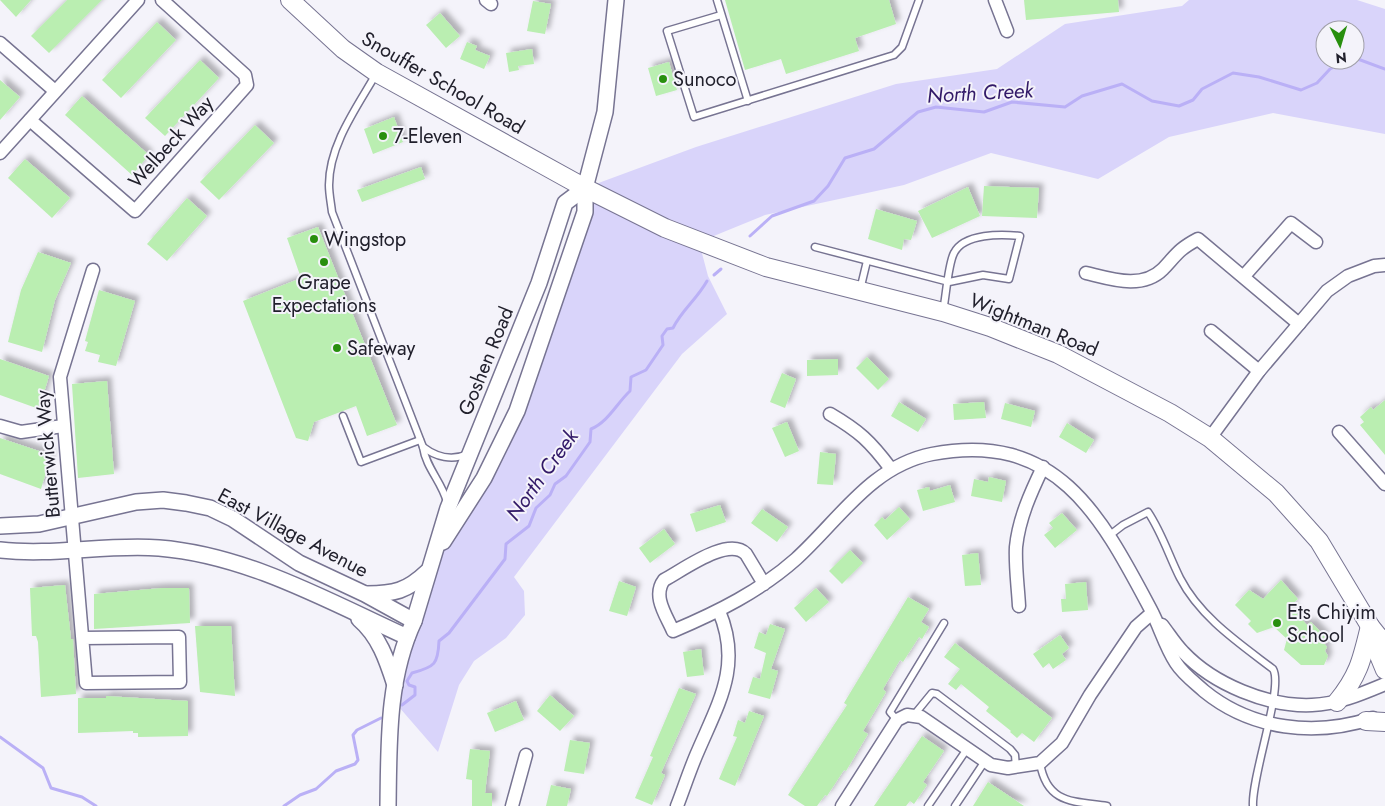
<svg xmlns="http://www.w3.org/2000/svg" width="1385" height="806" viewBox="0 0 1385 806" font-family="Jost,sans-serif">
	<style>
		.green { fill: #d9d4fa; fill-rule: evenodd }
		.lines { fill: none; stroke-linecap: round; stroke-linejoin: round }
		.stream { stroke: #bab0f6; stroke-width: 3 }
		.building { fill: #baeeb1; filter: url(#shadow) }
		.service-casing { stroke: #777492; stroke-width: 9 }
		.minor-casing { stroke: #777492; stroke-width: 15 }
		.tertiary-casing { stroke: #777492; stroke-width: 18 }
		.secondary-casing { stroke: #777492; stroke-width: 20 }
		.service { stroke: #fff; stroke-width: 6 }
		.minor { stroke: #fff; stroke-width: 12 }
		.tertiary { stroke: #fff; stroke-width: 15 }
		.secondary { stroke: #fff; stroke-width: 18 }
		.poi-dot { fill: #288f0e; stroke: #f4f3fa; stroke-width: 2 }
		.labels { text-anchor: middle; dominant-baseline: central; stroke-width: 4; stroke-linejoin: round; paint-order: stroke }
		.poi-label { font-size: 20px; fill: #21202c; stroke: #f4f3fa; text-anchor: start }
		.street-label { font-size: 20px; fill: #21202c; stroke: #f4f3fa }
		.water-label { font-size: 21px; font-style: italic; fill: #321a68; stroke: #f4f3fa }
	</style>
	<defs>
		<filter id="shadow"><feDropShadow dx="4.5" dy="-4.5" stdDeviation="2.5" flood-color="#0004"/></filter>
	</defs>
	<rect width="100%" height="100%" fill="#f4f3fa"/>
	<path class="green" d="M 1189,0 L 1357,0 L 1385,9 L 1385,134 L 1273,113 L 1169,137 L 1098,179 L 991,153 L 904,185 L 765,215 L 699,242 L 708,276 L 727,314 L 682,354 L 514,577 L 524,591 L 525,615 L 506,638 L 474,661 L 459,685 L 438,752 L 392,699 L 428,571 L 517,411 L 585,188 L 696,147 L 896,84 L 997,69 L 1065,24 L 1182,6 ZM 1325,30 L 1355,30 L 1355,60 L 1325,60 Z"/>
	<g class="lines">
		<g class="stream">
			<polyline points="1355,58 1385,69"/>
			<polyline points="750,236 772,216 814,201 828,186 845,158 874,149 918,112 936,107 984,112 1012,102 1065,107 1082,96 1122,84 1152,101 1179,106 1193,100 1202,89 1233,73 1259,77 1301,90 1317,83 1330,69 1347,60"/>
			<polyline points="714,275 721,269"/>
			<path d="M 402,705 L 415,695 L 415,687 L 409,685 L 407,681 L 412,673 C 435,667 438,664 439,641 L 449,633 L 505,559 L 506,544 L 529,526 L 536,508 L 550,495 L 555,484 L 566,476 L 590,442 L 591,429 C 608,422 617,403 630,391 L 631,377 L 646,370 L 663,345 L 662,336 L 667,329 L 673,328 C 682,310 697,299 707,281"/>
			<polyline points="0,737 43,768 51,788 82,797 96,806"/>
			<polyline points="284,806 300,795 316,789 336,771 355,764 358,760 353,735 357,730 381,718"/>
		</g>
	</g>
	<g class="building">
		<polygon points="0,0 31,0 16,17"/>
		<polygon points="67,0 102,0 49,53 31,36"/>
		<polygon points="725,0 889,0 896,24 855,38 859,51 786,74 781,59 745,70"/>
		<polygon points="1024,0 1118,0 1119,12 1026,20"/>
		<polygon points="533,1 551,4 545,34 527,31"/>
		<polygon points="440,13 460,36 446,48 426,25"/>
		<polygon points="157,22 176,40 121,98 102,80"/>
		<polygon points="467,42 477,46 475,50 490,56 484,69 460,59"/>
		<polygon points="532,49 534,64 518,66 519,70 509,72 506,53"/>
		<polygon points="200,60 219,78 165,136 145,118"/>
		<polygon points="669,62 677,90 656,96 648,68"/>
		<polygon points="0,80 20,97 0,120"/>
		<polygon points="82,96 149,155 132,175 65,115"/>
		<polygon points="394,117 403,142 373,154 364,129"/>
		<polygon points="255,125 274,143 219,200 200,182"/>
		<polygon points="25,159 70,198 52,218 8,178"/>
		<polygon points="421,167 425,179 362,202 357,190"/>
		<polygon points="984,186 1039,188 1037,218 982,216"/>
		<polygon points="968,187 980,216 932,238 918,211"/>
		<polygon points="187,198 207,216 167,261 147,244"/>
		<polygon points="876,209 917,221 911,240 904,239 902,250 868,239"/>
		<polygon points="318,227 397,425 367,436 356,406 314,422 308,441 296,438 243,301 301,278 287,238"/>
		<polygon points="38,252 71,263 55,300 42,352 8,342 21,290"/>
		<polygon points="99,290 135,301 116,366 98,362 100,355 85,351 88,342 85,341"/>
		<polygon points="867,357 889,379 878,390 856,368"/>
		<polygon points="0,359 49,376 39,409 0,395"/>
		<polygon points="838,359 838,375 807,376 807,360"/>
		<polygon points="782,373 796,379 785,408 770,402"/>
		<polygon points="107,381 114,474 78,478 72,384"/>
		<polygon points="1385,400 1385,455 1360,425 1364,422 1360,417 1371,407 1373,410"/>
		<polygon points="899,402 926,419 918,432 891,416"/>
		<polygon points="984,402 986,418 954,420 953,404"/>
		<polygon points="1005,403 1035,411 1031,427 1001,419"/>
		<polygon points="787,422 799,451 785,457 772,428"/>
		<polygon points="1067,423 1094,440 1086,453 1059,437"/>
		<polygon points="0,438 51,455 41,489 0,474"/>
		<polygon points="820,452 836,454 833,485 817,484"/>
		<polygon points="989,477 1006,481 1002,502 971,496 974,479 988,482"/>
		<polygon points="950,485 955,502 923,511 917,490 929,487 930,491"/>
		<polygon points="720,505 726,522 696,532 690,514"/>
		<polygon points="899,507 910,519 887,540 874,525 882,517 885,520"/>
		<polygon points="762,509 788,527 777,542 751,523"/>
		<polygon points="1062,513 1077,530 1055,548 1044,535 1053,528 1049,523"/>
		<polygon points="664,529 675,544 650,563 639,548"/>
		<polygon points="850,550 863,563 842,584 829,571"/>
		<polygon points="978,553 981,585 965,586 962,555"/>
		<polygon points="1281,580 1298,599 1290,606 1307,625 1311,622 1326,637 1321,640 1327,647 1325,651 1328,656 1324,665 1301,665 1284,650 1287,639 1274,627 1257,633 1248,624 1251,621 1235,605 1249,590 1263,599"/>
		<polygon points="619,581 636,587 627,616 609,611"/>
		<polygon points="1086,582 1088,610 1062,612 1061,599 1066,599 1065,584"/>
		<polygon points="65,585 71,639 73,639 76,694 41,697 38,642 36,636 32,636 30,588"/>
		<polygon points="162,588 189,588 190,623 94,629 94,594"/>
		<polygon points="816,588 829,602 806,622 794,608"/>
		<polygon points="908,597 929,609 921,622 929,627 922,639 919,637 903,662 900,660 883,689 886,692 863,731 868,734 846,771 844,770 827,796 825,795 817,806 805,806 788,795 847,705 844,703"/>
		<polygon points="770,624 785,629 771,669 778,671 770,699 748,693 753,677 760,679 766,653 754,648 759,632 766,635"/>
		<polygon points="195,626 231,626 235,696 200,692"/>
		<polygon points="1060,635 1069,648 1062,654 1066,660 1053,669 1049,663 1043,668 1033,654"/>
		<polygon points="955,643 1052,718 1034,742 1022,733 1017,738 1010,732 1011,731 986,711 989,707 961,684 956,690 948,684 960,669 944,657"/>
		<polygon points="701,649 704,675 687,677 683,652"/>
		<polygon points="679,688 696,694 661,773 665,775 652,805 635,798 653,757 650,756"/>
		<polygon points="550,695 574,716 560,731 537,711"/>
		<polygon points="106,696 188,701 188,736 138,737 138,733 133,733 133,731 78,733 78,698 106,698"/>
		<polygon points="516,701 524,720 495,732 487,713"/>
		<polygon points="749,711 764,716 735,786 719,779 737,737 733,736 738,720 745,723"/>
		<polygon points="922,736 944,751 923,782 927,785 914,804 910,801 906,806 874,806"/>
		<polygon points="570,740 590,743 584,774 564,771"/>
		<polygon points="470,749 490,751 485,793 492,793 492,806 472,806 472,780 466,779"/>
		<polygon points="988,782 1024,806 973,806"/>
		<polygon points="551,785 571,789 567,806 546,806"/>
	</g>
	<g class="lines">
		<g class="service-casing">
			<g id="service">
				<polyline points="717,0 748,101"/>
				<polyline points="721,15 667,31 694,117 894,55 902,47 919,0"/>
				<path d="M 376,74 C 357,107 329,145 329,185 C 329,194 331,203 332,212 L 423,447 C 426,468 442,482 447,502"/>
				<path d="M 815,247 L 949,282 L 983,275 L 1009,279 L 1020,236 C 1002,234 964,233 954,253 C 948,264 946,297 943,311"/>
				<polyline points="860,290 867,261"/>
				<polyline points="343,416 361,462 420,440"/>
				<path d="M 423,447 C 436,457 452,461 468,454"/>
				<path d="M 1110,535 L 1123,525 L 1148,512 C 1162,533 1169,556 1180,578 C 1200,617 1239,643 1273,669 C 1284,687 1251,777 1253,806"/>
				<polyline points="914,715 932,693 937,694 1010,749 1015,755 1016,768"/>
				<polyline points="897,720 890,712 944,623"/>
				<path d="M 1040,763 C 1047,804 1073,801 1107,806"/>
				<polyline points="928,806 967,749"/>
				<polyline points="955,806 985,761"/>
			</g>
		</g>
		<g class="minor-casing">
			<g id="minor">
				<polyline points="486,0 491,4"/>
				<polyline points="995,0 1007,31"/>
				<polyline points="0,43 55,91"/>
				<polyline points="30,120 135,211 247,85 245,75 162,0"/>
				<polyline points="0,153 138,0"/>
				<path d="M 1086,273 C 1111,279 1142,290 1163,269 C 1177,254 1179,249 1198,239 L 1299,324"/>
				<polyline points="1244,276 1291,223 1316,242"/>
				<polyline points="1211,331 1259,371"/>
				<path d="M 830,414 C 859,431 870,441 891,469"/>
				<polyline points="0,426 21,432 63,426"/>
				<polyline points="1339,432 1385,484"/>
				<polyline points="1210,438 1259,371 1327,291 1348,276 1374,266 1385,265"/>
				<path d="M 764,584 L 746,554 C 728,536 683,570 664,580 C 652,596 666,615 673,631 C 718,612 760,591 796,559 C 839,520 871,466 932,454 C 1057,430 1101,516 1151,610 C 1160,627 1165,646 1176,663 C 1183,674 1194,682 1204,691 C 1252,730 1315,737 1373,718"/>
				<path d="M 1019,606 C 1018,587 1015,566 1016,547 C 1019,518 1031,492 1043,467"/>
				<path d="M 1162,625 C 1169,634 1175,644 1183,652 C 1213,684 1268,707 1312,705 C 1338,704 1361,694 1385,684"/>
				<polyline points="83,638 179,637 180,682 86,683 60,377 93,270"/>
				<polyline points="512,806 526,755"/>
				<path d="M 677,806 C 684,788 690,769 698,751 C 719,702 742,665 719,611"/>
				<polyline points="842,806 897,720 907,715 921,717 991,765 1008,768 1040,763 1062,743 1090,695 1136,627 1152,613"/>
			</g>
		</g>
		<g class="tertiary-casing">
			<g id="tertiary">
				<polyline points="0,526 39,524 136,502 163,500 186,503 210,508 233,519 299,563 365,594 414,621"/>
				<polyline points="443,542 484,478 517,411 585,212 585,188 605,112 616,0"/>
				<path d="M 0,550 C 53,556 106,544 159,548 C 247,555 328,601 407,637"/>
				<path d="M 367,594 C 394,594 407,591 427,572"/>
				<path d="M 359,619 C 379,636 387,660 395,685"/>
				<path d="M 388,806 C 389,743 387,679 414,621 L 448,508 L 539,283 L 565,203 L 585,188"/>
			</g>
		</g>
		<g class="secondary-casing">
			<g id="secondary">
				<polyline points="290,0 343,49 377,73 585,188 665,228 766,267 943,312 990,327 1058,354 1170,413 1210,438 1276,493 1319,541 1370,626 1385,645"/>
				<polyline points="1379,637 1378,653 1385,670"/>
				<path d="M 1337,702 C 1359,675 1362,659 1370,626"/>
				<polyline points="1366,721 1385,722"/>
			</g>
		</g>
		<use href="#service" class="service"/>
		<use href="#minor" class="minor"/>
		<use href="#tertiary" class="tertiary"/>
		<use href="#secondary" class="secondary"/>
	</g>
	<g class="poi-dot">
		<circle cx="663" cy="79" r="5"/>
		<circle cx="383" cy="136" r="5"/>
		<circle cx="314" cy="239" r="5"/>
		<circle cx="324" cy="262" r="5"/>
		<circle cx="337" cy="348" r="5"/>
		<circle cx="1277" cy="623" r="5"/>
	</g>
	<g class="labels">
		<g class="poi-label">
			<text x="673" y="79">Sunoco</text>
			<text x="393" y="136">7-Eleven</text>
			<text x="324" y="239">Wingstop</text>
			<text x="324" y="282" text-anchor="middle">Grape<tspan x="324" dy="23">Expectations</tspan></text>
			<text x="347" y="348">Safeway</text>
			<text x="1287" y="612">Ets Chiyim<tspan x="1287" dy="23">School</tspan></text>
		</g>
		<g class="street-label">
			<text transform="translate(443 83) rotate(30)">Snouffer School Road</text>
			<text transform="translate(171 142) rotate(-48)">Welbeck Way</text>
			<text transform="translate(1034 325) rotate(22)">Wightman Road</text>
			<text transform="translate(486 361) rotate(-68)">Goshen Road</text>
			<text transform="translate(48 454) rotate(-95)">Butterwick Way</text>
			<text transform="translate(293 533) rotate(28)">East Village Avenue</text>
		</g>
		<g class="water-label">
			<text transform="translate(980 93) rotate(-3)">North Creek</text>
			<text transform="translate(542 475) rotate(-54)">North Creek</text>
		</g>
	</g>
	<g transform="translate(1340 45) rotate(175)"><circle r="24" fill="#f4f3fa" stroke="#a09fa8"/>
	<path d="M0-4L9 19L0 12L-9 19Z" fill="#288f0e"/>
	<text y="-8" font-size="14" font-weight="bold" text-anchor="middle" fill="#21202c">N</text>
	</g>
</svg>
